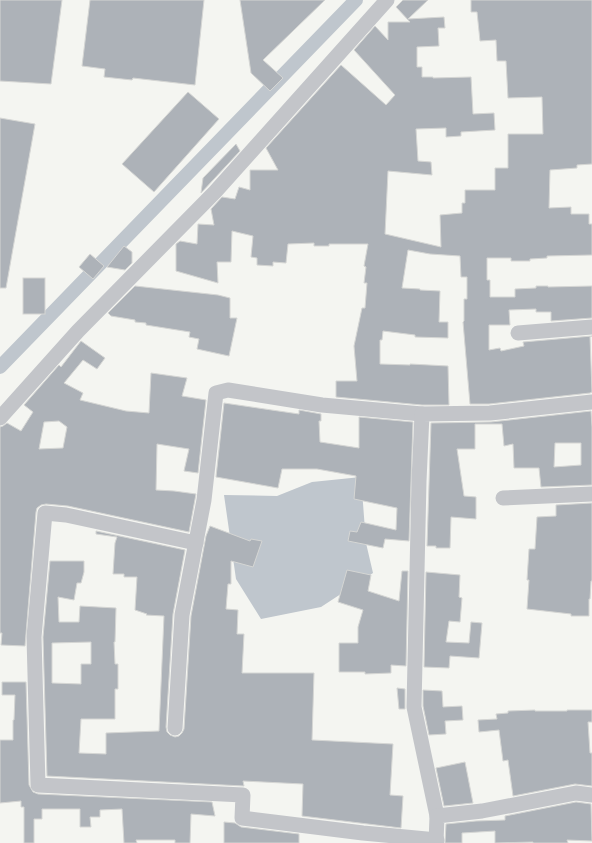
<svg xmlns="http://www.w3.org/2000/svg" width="592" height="843" viewBox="0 0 592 843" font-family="'Public Sans',sans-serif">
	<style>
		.water { fill: #bfc6cd }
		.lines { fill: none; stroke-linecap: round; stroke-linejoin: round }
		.canal { stroke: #bfc6cd; stroke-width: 14 }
		.building { fill: #adb2b8; stroke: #d5d6d4; fill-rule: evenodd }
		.minor { stroke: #c3c5c9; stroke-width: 15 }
	</style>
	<rect width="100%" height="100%" fill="#f4f5f1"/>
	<polygon class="water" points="361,477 366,543 373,573 321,607 261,619 236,579 224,495 277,496 312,482"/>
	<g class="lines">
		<polyline class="canal" points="0,367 356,0"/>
	</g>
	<g class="building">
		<polygon points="0,0 62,0 51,84 0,81"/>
		<polygon points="90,0 204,0 195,85 133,78 132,80 104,77 105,69 82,66"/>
		<polygon points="240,0 325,0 263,60 283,78 270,91 251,73"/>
		<polygon points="403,0 428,0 408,19 444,17 445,28 438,28 439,46 417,47 417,67 422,67 422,77 433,77 433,78 471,77 473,114 494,113 495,130 461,132 461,136 446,137 446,128 416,129 418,161 431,162 432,175 388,171 385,234 441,247 440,215 462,213 462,203 465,203 465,190 495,190 495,168 508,168 508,134 543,134 542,97 508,98 506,61 497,61 496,40 480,41 477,12 471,12 471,0 592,0 592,164 577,165 577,168 550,170 549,208 571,207 571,214 589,214 589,224 592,224 592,255 547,256 547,258 530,259 530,261 511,261 511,258 487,258 487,280 490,280 490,297 515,297 515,289 536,288 536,286 548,286 548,287 592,286 592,318 551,321 551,312 536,312 536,309 509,310 510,325 489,325 489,350 500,348 501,351 524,346 523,342 592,336 590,337 592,392 590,393 489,404 470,404 463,322 464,321 464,299 467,299 467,277 461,277 460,256 430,254 408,250 402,288 420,289 420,290 440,291 439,322 448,322 448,338 415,337 415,335 383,331 382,340 380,340 380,364 410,365 410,364 448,366 449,405 422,405 336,397 336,381 357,381 354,346 362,308 365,308 367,283 364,283 366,267 364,266 368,244 329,244 329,246 314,246 314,243 288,244 286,263 273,262 273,266 257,265 257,258 251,257 253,236 232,231 231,262 217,262 218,283 176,271 176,244 180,241 197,244 198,224 214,225 211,209 222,197 235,199 239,187 250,190 250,170 278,170 266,148 341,65 386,105 395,95 354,50 375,26 388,40 388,22 410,22 396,7"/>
		<polygon points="188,92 219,119 154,192 122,164"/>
		<polygon points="0,118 35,124 6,288 0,288"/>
		<polygon points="236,144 240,151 201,193 203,178"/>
		<polygon points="124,246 132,252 132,263 125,270 107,267"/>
		<polygon points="90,254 104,266 93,279 79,267"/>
		<rect x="23" y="278" width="22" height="36"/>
		<polygon points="135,286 218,295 230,298 230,318 237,318 229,356 197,349 199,339 189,337 190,332 146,325 146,323 135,322 135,320 111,316 108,313"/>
		<path d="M 81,341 L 105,358 L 97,369 L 83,360 L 64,383 L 83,393 L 80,400 L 126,411 L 149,413 L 151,373 L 187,378 L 182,396 L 206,400 L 198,473 L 184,471 L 189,449 L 157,444 L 156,490 L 174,491 L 196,494 L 189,532 L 68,506 L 46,504 L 41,505 L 37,508 L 36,512 L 25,646 L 1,645 L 2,633 L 0,633 L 0,427 L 3,426 L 7,423 L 21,431 L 33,412 L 24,405 L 59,365 L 61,367 ZM 59,421 L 67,427 L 63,448 L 39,449 L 44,422 Z"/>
		<polygon points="224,403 299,414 299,410 321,414 321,421 319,421 320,442 359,448 359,417 413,422 409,541 385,539 383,548 348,541 350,531 357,532 361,522 396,530 397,508 354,499 356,476 317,469 282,469 278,488 216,477"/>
		<path d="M 591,411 L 592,427 L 592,485 L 541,487 L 539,468 L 514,468 L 513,444 L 504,446 L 502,424 L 475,424 L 475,449 L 457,449 L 464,496 L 476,497 L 476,519 L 451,517 L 450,548 L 436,548 L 436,546 L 427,546 L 431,423 L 491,422 ZM 555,443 L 581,443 L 581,465 L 554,467 Z"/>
		<polygon points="592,503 592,581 591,581 590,599 589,599 589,616 571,616 571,614 527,609 529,580 527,580 529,549 535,549 537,517 556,516 556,505"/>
		<path d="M 210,526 L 250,541 L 251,539 L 262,541 L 253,567 L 231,561 L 231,584 L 228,584 L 226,609 L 238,610 L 237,634 L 244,634 L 242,673 L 314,673 L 312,740 L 393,744 L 390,795 L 403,796 L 401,828 L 302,816 L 303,784 L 243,781 L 244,786 L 47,776 L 43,637 L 50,561 L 84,561 L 84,572 L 81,583 L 77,583 L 74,600 L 58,597 L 59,622 L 79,622 L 80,606 L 116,608 L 115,642 L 114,642 L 115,664 L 118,664 L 118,689 L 115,689 L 115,719 L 81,719 L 79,753 L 106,754 L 106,733 L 159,731 L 164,616 L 146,615 L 147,614 L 135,610 L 137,577 L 124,577 L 124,574 L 113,574 L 115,543 L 117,537 L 96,534 L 96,531 L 185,550 L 173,614 L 166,727 L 167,732 L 170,735 L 175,737 L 179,736 L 182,733 L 184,729 L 191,616 L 206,536 ZM 91,642 L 91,664 L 81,664 L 81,684 L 52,683 L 52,643 Z"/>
		<polygon points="347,570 371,575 368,591 399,601 402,571 408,571 406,666 391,665 391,673 365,674 365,672 339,672 339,643 358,643 358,627 363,610 338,602"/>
		<polygon points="426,572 460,575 459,597 462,598 460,622 449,621 446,642 469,643 471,622 482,623 479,658 450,656 449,668 424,667"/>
		<polygon points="2,682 26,682 29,785 33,792 38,794 212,802 215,816 191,814 190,843 175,843 175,840 136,840 137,843 124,843 122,809 100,810 100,817 90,817 91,827 80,827 80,809 42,809 42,819 34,819 34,843 24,843 24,807 21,807 21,801 0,803 0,740 13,740 13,720 14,720 15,695 2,695"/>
		<polygon points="397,688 405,689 405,709 399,709"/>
		<polygon points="423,690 442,691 443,707 462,706 463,720 445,721 446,734 429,735 423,706"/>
		<polygon points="535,710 535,711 567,711 567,710 592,710 592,722 588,722 590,753 592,753 592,786 575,784 513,796 508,760 503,761 499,730 479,732 478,720 497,719 496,714 508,713 508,711"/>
		<polygon points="465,762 473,803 444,806 436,768"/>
		<polygon points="576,802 591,804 592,841 567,840 568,843 533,843 533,842 495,843 495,831 462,833 462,843 445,843 446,824 476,821 505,820 505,816"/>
		<polygon points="224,822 235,823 241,827 299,834 299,843 224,843"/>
	</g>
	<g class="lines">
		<g class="minor">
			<polyline points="518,333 592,327"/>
			<polyline points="0,418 78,331 215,192 387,0"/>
			<polyline points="503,498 592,494"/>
			<polyline points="196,543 66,515 45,513 34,637 38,785 243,795 242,818 363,833 437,840"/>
			<polyline points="175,728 182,615 204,500 216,393 228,390 322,405 422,414"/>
			<polyline points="437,816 414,707 419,481 422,414 490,413 592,402"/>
			<polyline points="436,843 437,816 482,811 576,793 592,795"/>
		</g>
	</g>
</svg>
